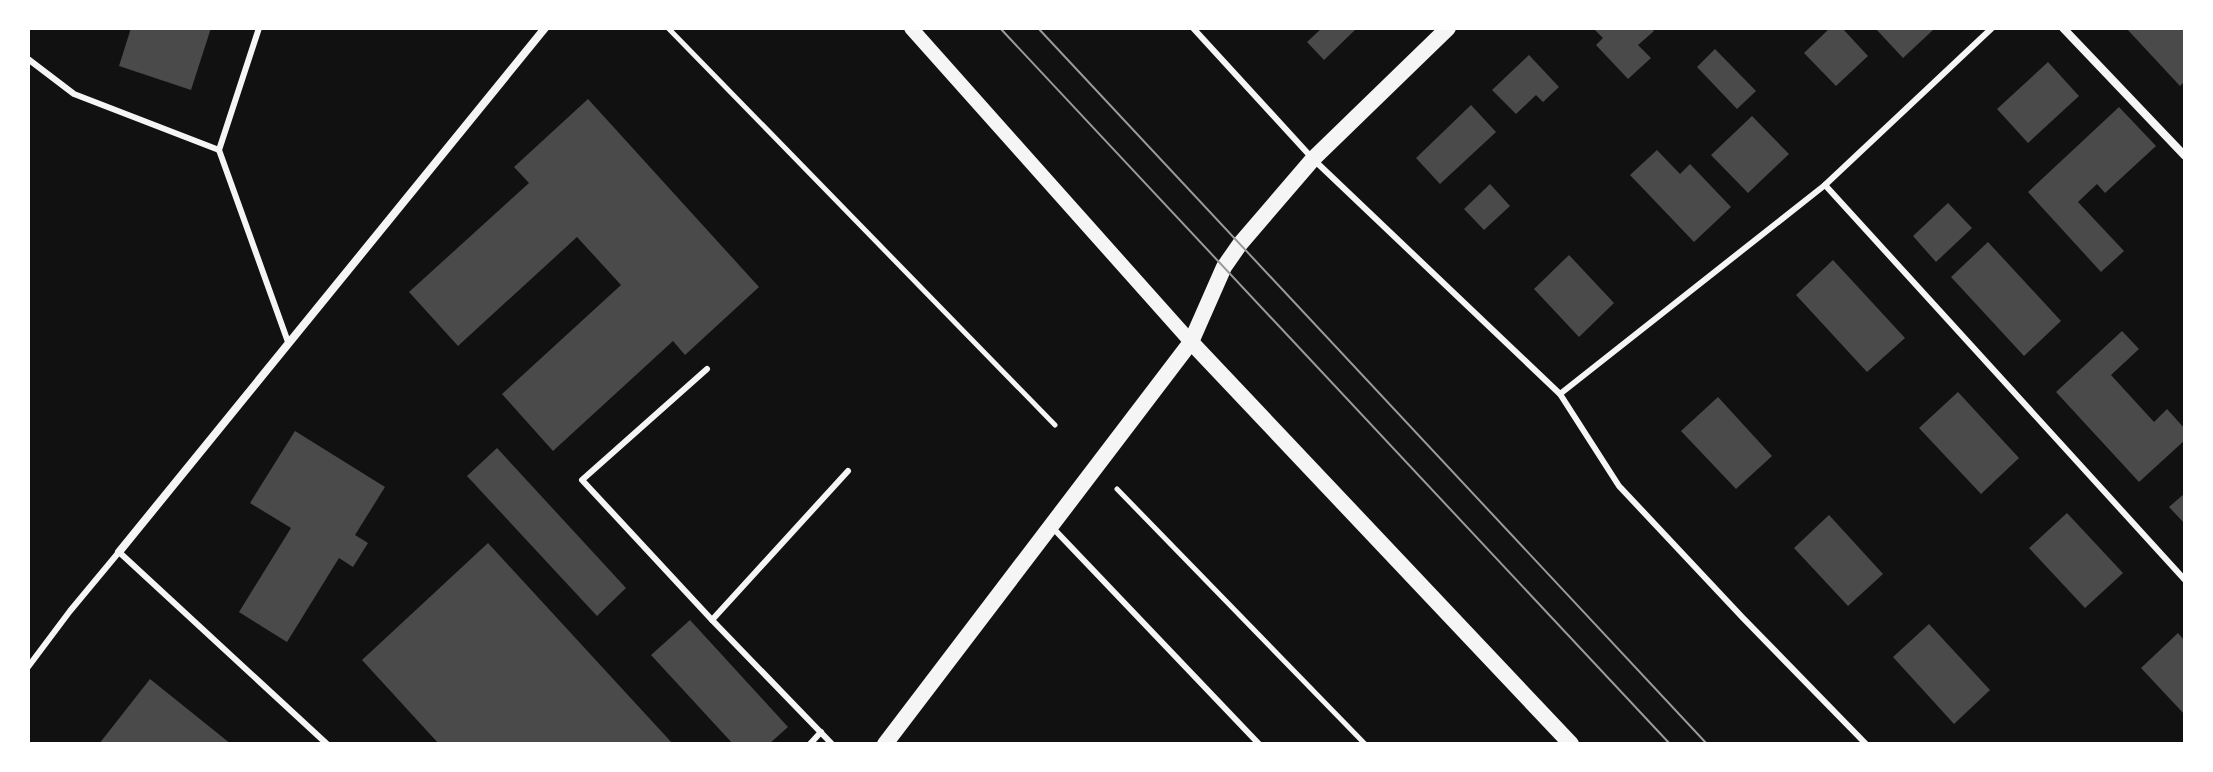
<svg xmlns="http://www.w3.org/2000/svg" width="2213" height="772" viewBox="0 0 2213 772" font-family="Barlow,sans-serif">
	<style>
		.building { fill: #4a4a4a }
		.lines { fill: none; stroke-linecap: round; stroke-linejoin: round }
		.path { stroke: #f5f5f5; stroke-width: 5 }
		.service { stroke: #f5f5f5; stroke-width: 6 }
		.minor { stroke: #f5f5f5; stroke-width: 8 }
		.tertiary { stroke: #f5f5f5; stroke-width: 14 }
		.secondary { stroke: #f5f5f5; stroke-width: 16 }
		.tram { stroke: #9a9a9a; stroke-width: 2 }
	</style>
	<rect width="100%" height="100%" fill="#111"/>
	<g class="building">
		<polygon points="131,28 211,28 191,90 119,66"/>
		<polygon points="1322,28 1357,28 1324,60 1307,42"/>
		<polygon points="1593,28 1651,28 1654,31 1638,45 1651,58 1628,79 1596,45 1603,38"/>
		<polygon points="1830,28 1842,28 1868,56 1836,86 1804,53"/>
		<polygon points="1875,28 1931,28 1933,30 1903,58"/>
		<polygon points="2126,28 2185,28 2185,81 2180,86"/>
		<polygon points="1715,49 1756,91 1737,109 1697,67"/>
		<polygon points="1529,55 1559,87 1543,102 1536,95 1516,114 1492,90"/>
		<polygon points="2048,62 2079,96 2028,143 1997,109"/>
		<polygon points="588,99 759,287 685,355 673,341 553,451 502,394 621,285 577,237 458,346 409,292 529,183 514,167"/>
		<polygon points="1471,105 1496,132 1440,184 1416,158"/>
		<polygon points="2119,107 2156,146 2105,193 2097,184 2078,202 2124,251 2101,272 2028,192"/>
		<polygon points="1752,116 1789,154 1748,193 1711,155"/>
		<polygon points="1657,150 1680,174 1690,164 1731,207 1694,242 1630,175"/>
		<polygon points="1490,184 1510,206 1484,230 1464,209"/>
		<polygon points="1948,203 1972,228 1936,262 1913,236"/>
		<polygon points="1988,242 2061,321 2024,356 1951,277"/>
		<polygon points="1569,255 1614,303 1579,337 1534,289"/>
		<polygon points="1833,260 1905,338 1867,372 1796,295"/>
		<polygon points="2122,331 2139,349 2111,375 2154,422 2167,409 2185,429 2185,440 2139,482 2056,392"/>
		<polygon points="1958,392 2019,458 1981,494 1919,428"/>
		<polygon points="1718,397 1772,456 1736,489 1681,431"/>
		<polygon points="295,431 385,487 355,535 368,543 353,567 339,558 287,642 239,612 291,528 250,503"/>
		<polygon points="497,448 626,588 597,616 467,476"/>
		<polygon points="2185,493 2185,524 2169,507"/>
		<polygon points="2067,513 2123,573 2085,608 2029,548"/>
		<polygon points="1829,515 1883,574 1848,606 1794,548"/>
		<polygon points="488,543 673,744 439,744 362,660"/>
		<polygon points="690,620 788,727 769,744 733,744 651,655"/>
		<polygon points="1929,624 1990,690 1954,724 1893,657"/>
		<polygon points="2178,633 2185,641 2185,715 2141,668"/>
		<polygon points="150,679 231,744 99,744"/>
	</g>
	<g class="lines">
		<g class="path">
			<polyline points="668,28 1055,425"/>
			<polyline points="1117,489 1365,744"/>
		</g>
		<g class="service">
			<polyline points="259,28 219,150 288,342"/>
			<polyline points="1193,28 1313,159 1560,394 1619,486 1743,618 1866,744"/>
			<polyline points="28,59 74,94 219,150"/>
			<polyline points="1825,185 2185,580"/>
			<polyline points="707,369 582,480 712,620 832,744"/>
			<polyline points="1560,394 1825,185 1992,28"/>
			<polyline points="1051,526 1259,744"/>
			<polyline points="712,620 848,471"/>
			<polyline points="28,667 70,611 119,552 327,744"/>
			<polyline points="810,744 821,732"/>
		</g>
		<g class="minor">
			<polyline points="2063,28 2185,156"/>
			<polyline points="119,552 545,28"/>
		</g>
		<polyline class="tertiary" points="911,28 1191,342"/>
		<g class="secondary">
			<polyline points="1191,342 1571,744"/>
			<polyline points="885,744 1191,342 1224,267 1240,244 1313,159 1448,28"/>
		</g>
		<g class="tram">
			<polyline points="1000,28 1670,744"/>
			<polyline points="1038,28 1707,744"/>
		</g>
	</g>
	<rect width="2213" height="772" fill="none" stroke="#ffffff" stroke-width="60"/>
</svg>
